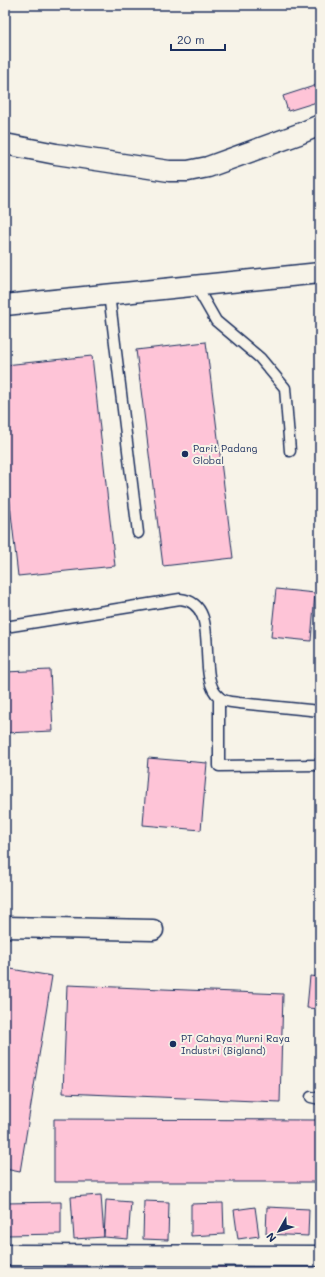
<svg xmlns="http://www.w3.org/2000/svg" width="325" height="1277" viewBox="0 0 325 1277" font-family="Mali,sans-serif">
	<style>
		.building { fill: #fec4d7; stroke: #1b2f5e }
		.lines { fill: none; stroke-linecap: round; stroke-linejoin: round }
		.service-casing { stroke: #1b2f5e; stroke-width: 13 }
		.minor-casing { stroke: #1b2f5e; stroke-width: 23 }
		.service { stroke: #f7f3e8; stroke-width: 10 }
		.minor { stroke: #f7f3e8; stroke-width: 20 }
		.poi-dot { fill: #1b2f5e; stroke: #f7f3e8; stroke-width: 1.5 }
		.labels { text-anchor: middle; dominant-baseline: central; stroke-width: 4; stroke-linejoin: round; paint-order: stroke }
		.poi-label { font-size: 10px; fill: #1b2f5e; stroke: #f7f3e8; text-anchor: start }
	</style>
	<rect width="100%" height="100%" fill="#f7f3e8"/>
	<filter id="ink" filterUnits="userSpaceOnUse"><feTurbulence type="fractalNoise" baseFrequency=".025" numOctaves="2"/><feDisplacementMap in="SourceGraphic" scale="8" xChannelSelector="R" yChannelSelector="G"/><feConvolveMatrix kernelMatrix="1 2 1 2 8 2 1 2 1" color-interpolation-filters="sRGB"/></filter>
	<g filter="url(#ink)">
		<g class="building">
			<polygon points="317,85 320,101 288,111 283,96"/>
			<polygon points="206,342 233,558 163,566 136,350"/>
			<polygon points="92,356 115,566 18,576 5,459 5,365"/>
			<polygon points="276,589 315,593 311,641 271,637"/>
			<polygon points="50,670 53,731 5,733 5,672"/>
			<polygon points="318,739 320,739 320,757 316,756"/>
			<polygon points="148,758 207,763 201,830 143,825"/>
			<polygon points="5,968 52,976 20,1172 5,1169"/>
			<polygon points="310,976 320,977 320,1009 307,1008"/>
			<polygon points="67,985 283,994 280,1102 63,1093"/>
			<polygon points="54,1119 320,1120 320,1182 54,1182"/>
			<polygon points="101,1195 104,1237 74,1239 71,1197"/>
			<polygon points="106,1200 131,1202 128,1239 104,1237"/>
			<polygon points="144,1201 169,1202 168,1240 143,1239"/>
			<polygon points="61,1202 61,1234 7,1235 6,1203"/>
			<polygon points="223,1203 224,1234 191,1236 191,1204"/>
			<polygon points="255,1207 259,1236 238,1239 234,1210"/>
			<polygon points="267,1207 309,1209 308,1236 266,1234"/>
			<polygon points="107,1262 131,1263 131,1272 107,1272"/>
			<rect x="149" y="1262" width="31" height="10"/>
			<polygon points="86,1263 87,1272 64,1272 64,1266"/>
			<polygon points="192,1263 226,1265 225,1272 192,1272"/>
		</g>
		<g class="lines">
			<g class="service-casing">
				<g id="service">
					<polyline points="196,286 216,321 260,358 285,388 290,451"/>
					<polyline points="109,294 138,533"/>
					<path d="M 5,627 L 180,599 C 224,603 194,676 219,697 C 224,702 232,702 239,703 L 320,711"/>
					<polyline points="219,697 219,766 320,765"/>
					<polyline points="311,1097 320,1099"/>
				</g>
			</g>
			<g class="minor-casing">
				<g id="minor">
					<polyline points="5,144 56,154 169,171 188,171 208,167 299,134 320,125"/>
					<polyline points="5,305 320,273"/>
					<polyline points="5,927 153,930"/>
					<polyline points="5,1255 320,1256"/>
				</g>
			</g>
			<use href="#service" class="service"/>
			<use href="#minor" class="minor"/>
		</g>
	</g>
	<g class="poi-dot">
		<circle cx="185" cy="454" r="4"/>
		<circle cx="173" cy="1044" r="4"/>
	</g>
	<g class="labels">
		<g class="poi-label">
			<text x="193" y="448">Parit Padang<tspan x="193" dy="12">Global</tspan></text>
			<text x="181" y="1038">PT Cahaya Murni Raya<tspan x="181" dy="12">Industri (Bigland)</tspan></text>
		</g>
	</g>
	<rect width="325" height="1277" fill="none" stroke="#f7f3e8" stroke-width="20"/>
	<rect x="10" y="10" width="305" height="1257" fill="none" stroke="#1b2f5e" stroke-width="1.5" filter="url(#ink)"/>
	<g transform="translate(279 1231) rotate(231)" stroke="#f7f3e8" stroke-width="3" paint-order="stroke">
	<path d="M0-3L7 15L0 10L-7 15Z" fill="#1b2f5e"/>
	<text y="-6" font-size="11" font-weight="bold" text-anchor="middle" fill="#1b2f5e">N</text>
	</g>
	<path d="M171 44v6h54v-6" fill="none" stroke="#1b2f5e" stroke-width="2"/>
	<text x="177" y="44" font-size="12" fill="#1b2f5e" stroke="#f7f3e8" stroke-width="3" paint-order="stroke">20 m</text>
</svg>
